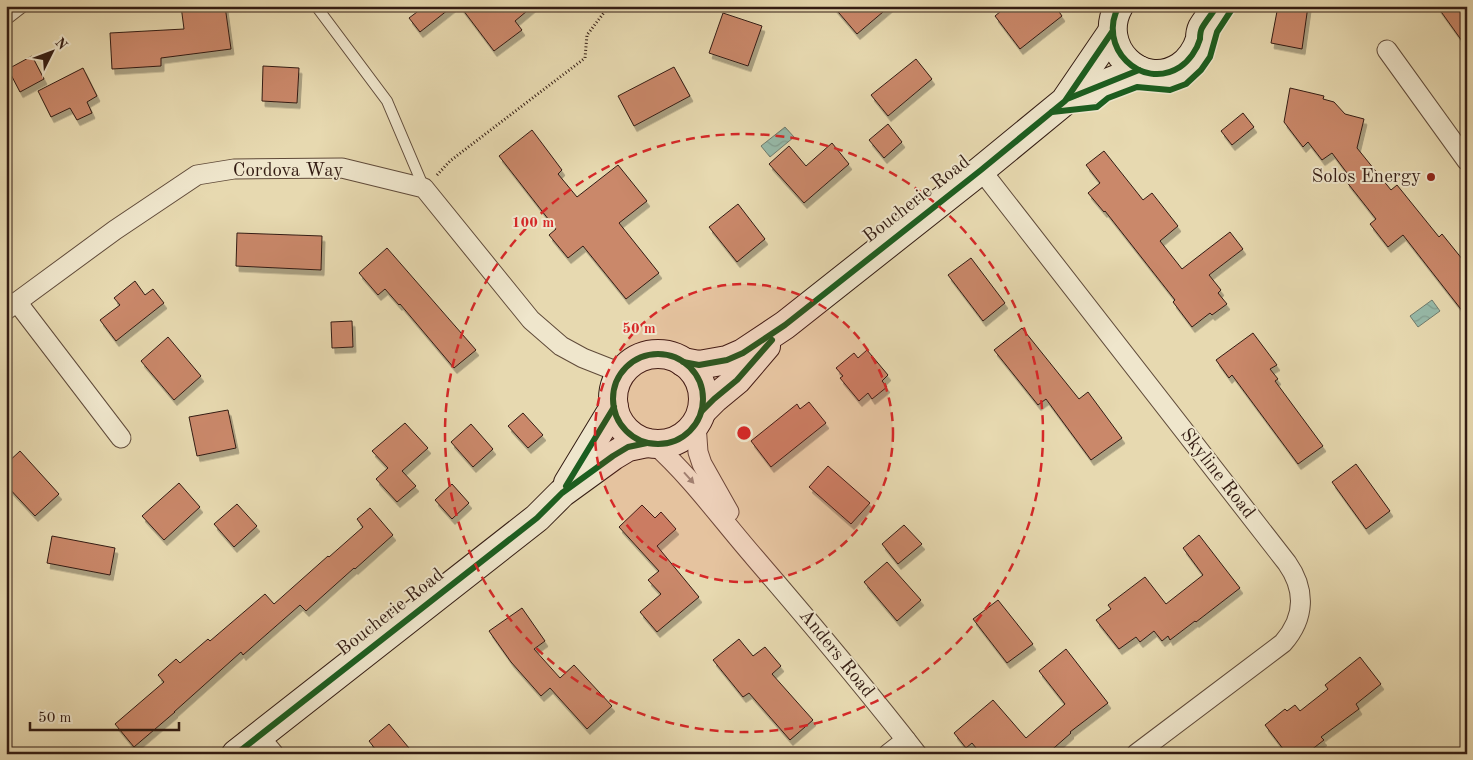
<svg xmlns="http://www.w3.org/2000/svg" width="1473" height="760" viewBox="0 0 1473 760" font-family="'Old Standard TT',serif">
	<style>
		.water { fill: url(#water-waves); stroke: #6f7b6d }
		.building { fill: #ca886b; stroke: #331c13; filter: url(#shadow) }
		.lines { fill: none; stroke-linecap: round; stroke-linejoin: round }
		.lane-casing { stroke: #604b3a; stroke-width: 12 }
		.street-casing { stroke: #604b3a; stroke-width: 21 }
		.secondary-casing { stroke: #331c13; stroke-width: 30 }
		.path { stroke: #331c13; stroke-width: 3; stroke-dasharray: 1 2.5; stroke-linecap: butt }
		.lane { stroke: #efe6cc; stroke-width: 10 }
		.street { stroke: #efe6cc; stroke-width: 19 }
		.secondary { stroke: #efe6cc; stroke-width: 28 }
		.cycleway-casing { stroke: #efe6cc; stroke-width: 9 }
		.cycleway { stroke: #1b5e20; stroke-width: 6 }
		.oneway { fill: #9a8b79 }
		.ring { fill: none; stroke: #d62828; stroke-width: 2.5; stroke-dasharray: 9 6 }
		.poi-dot { fill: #8f2418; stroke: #efe6cc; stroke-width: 2 }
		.labels { text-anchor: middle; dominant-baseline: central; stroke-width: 4; stroke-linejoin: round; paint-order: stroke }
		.street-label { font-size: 19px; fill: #331c13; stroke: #efe6cc }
		.poi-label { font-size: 19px; fill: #331c13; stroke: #efe6cc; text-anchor: end }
		.centre { fill: #d62828; stroke: #efe6cc; stroke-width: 2.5 }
		.ring-label { font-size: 15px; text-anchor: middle; font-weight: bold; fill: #d62828; stroke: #efe6cc; stroke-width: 4; stroke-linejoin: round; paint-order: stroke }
	</style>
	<defs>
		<pattern id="water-waves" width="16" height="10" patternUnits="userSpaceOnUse" patternTransform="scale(1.25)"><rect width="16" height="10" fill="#97baa9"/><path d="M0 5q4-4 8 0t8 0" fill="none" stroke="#839f91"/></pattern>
		<filter id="shadow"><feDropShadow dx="3" dy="5.5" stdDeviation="0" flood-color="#0004"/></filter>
	</defs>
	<rect width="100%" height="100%" fill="#e7d9b0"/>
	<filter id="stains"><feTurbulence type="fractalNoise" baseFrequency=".004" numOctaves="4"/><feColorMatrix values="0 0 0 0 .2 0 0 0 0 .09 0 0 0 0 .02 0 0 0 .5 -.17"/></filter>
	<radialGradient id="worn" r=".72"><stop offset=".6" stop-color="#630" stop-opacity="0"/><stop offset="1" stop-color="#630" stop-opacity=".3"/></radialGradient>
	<g class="water">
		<polygon points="785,127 794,137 770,157 761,146"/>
		<polygon points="1432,300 1440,311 1418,327 1410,316"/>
	</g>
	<g class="building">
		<polygon points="181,6 225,6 231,49 161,58 161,66 112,69 110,33 184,29"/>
		<polygon points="425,6 453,6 420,32 409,18"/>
		<polygon points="460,6 533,6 515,21 522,30 494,51"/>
		<polygon points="833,6 890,6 857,34"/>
		<polygon points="1007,6 1055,6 1062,16 1020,49 995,16"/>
		<polygon points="1278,6 1308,6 1302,49 1271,43"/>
		<polygon points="1437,6 1467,6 1467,48"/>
		<polygon points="723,13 762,26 748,66 709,53"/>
		<polygon points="32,56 44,79 20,92 8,69"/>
		<polygon points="916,59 932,79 888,116 871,95"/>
		<polygon points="263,66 299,68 297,103 262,101"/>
		<polygon points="674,67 690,96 634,126 618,96"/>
		<polygon points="83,68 97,96 87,102 92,113 77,120 70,108 51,117 38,91"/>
		<polygon points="1290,88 1324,96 1323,99 1334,102 1345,114 1364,119 1357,148 1391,190 1397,185 1439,237 1442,234 1467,265 1467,317 1403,235 1388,247 1370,224 1376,219 1346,181 1350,177 1332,153 1322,160 1308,142 1303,147 1284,122"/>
		<polygon points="1243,113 1254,127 1232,145 1221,131"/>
		<polygon points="888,124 902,142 884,158 869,140"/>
		<polygon points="532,130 562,170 558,174 577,197 618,165 647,201 619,223 659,273 626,299 583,246 568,258 549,235 556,229 499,156"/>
		<polygon points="832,143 849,164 804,203 769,164 789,146 806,166"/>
		<polygon points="1104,151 1143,200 1152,193 1178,226 1160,241 1182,269 1230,232 1243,249 1209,275 1221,290 1218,293 1227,304 1212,315 1210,313 1192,327 1173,302 1175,300 1105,211 1104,212 1088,193 1100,183 1086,165"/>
		<polygon points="738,204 765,239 737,262 709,227"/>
		<polygon points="237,233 322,236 321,270 236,266"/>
		<polygon points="387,248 476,350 454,368 400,304 399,305 385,289 378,295 359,273"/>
		<polygon points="971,258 1005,303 983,321 948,275"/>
		<polygon points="135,281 145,295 153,289 164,303 116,341 100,320 120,305 114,298"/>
		<polygon points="352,321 353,347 332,348 331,322"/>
		<polygon points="1022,328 1079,399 1088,392 1122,438 1091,460 1046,399 1038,405 994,350"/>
		<polygon points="1253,333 1277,365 1270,369 1278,379 1275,381 1323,446 1298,464 1232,375 1229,378 1216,360"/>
		<polygon points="168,337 201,376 174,400 141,361"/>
		<polygon points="867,350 888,375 882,381 887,387 872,399 868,393 859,401 840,378 843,376 836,368 854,353 858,358"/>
		<polygon points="809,402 826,423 771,467 751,441 797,404 800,409"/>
		<polygon points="228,410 236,448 197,456 189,417"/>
		<polygon points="523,413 543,435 528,448 508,426"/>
		<polygon points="405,423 428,448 402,471 416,486 397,502 376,479 388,468 372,451"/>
		<polygon points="471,424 493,449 473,467 451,442"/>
		<polygon points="20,451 59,494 35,516 6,485 6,464"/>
		<polygon points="1356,464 1390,511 1366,529 1332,482"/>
		<polygon points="828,466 870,503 851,524 809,487"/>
		<polygon points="179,483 200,507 164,540 142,516"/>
		<polygon points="452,484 469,503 452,519 435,500"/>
		<polygon points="237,504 257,526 234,547 214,524"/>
		<polygon points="642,505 655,518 661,512 676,529 657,546 699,597 657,632 640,612 661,594 648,580 659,571 619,527"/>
		<polygon points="370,508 393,535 355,569 354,568 306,611 300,605 243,655 241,652 174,712 175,712 134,747 115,724 164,682 158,675 176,659 180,663 208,639 210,641 265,594 274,604 328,556 329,557 363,527 357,519"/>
		<polygon points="904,525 922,544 898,564 882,544"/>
		<polygon points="1199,535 1240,588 1196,622 1195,621 1170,640 1168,636 1162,641 1154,631 1140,642 1136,637 1119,649 1096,620 1111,609 1108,605 1145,577 1166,604 1203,575 1183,548"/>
		<polygon points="52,536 115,548 110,575 47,563"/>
		<polygon points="887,562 921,600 897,621 864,582"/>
		<polygon points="998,600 1033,644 1007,663 973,619"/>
		<polygon points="522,608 545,641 534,649 560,678 574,665 612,706 587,729 550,688 541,696 511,662 489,631"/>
		<polygon points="739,639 753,656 765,647 781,666 772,674 813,720 790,740 749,693 743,697 713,660"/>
		<polygon points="1066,649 1108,703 1070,732 1071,733 1047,754 981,754 972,743 966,748 954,733 993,700 1026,738 1065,704 1039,671"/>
		<polygon points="1360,657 1381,684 1356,704 1359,709 1321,737 1324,740 1306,754 1287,754 1265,725 1285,709 1287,711 1295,705 1300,711 1328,689 1325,685"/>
		<polygon points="389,724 414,754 379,754 369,741"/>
	</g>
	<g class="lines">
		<g class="lane-casing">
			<g id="lane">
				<polyline points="316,6 387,101 424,188"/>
				<polyline points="6,20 24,6"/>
			</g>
		</g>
		<g class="street-casing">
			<g id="street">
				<polyline points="1387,50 1467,161"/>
				<path d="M 981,170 L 1287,563 C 1306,590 1305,618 1283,643 L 1136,754"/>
				<polyline points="17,302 121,438"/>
				<polyline points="6,310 115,230 197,175 234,169 342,168 424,188 531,320 561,346 583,358 621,373"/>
				<polyline points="696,424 698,452 702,464 729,512"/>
				<path d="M 654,444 C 692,478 721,519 755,558 C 810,622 865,687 917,754"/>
				<polyline points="259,736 274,754"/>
				<polyline points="888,754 906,740"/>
			</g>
		</g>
		<g class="secondary-casing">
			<g id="secondary">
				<path d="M 1119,6 C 1096,46 1141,92 1180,67 C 1189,61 1197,50 1200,39 C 1200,36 1200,32 1202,28 C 1206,21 1212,14 1217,6"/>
				<polyline points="1067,99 1139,70"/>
				<circle cx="658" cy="399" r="45"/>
				<polyline points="683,362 699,365 727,360 743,353 785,325 981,170 1065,101 1112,32"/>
				<polyline points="702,411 714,399 737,380 766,346"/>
				<polyline points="568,483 614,407"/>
				<polyline points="236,754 537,518 562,493 613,456 628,447 647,443"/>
			</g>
		</g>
		<polyline class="path" points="437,175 450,161 585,58 587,35 609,6"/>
		<use href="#lane" class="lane"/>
		<use href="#street" class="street"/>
		<use href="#secondary" class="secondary"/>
		<g class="cycleway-casing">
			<g id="cycleway">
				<path d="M 1119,6 C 1096,46 1141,92 1180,67 C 1189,61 1197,50 1200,39 C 1200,36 1200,32 1202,28 C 1206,21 1212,14 1217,6"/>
				<polyline points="1067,99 1139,70"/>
				<polyline points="1052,112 1097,107 1108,98 1137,87 1170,90 1186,84 1201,70 1210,57 1217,32 1234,6"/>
				<circle cx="658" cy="399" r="45"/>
				<polyline points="683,362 699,365 727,360 743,353 785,325 981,170 1065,101 1112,32"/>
				<polyline points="702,411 714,399 737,380 772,340"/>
				<polyline points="566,486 614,407"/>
				<polyline points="236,754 537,518 562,493 613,456 628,447 647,443"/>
			</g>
		</g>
		<use href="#cycleway" class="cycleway"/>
	</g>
	<defs><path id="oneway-solid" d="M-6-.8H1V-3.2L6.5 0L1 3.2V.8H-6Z" transform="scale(1.25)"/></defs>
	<use class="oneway" href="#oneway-solid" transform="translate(689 478) rotate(48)"/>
	<circle cx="744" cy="433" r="149" fill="#d62828" fill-opacity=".12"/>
	<g class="ring">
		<circle cx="744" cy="433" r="149"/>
		<circle cx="744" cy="433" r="299"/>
	</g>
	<circle class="poi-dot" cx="1431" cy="177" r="5"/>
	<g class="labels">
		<g class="street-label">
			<text x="288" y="171">Cordova Way</text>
			<text transform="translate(917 200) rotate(-38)">Boucherie Road</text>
			<text transform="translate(1217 474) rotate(52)">Skyline Road</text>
			<text transform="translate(391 613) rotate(-38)">Boucherie Road</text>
			<text transform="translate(836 654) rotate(51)">Anders Road</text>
		</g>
		<g class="poi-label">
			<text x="1421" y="177">Solos Energy</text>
		</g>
	</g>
	<circle cx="744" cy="433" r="8" class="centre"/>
	<g class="ring-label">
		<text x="533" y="227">100 m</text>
		<text x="639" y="333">50 m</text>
	</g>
	<rect width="1473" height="760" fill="none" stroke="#e7d9b0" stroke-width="25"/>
	<rect x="8" y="8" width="1458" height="745" fill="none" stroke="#331c13" stroke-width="2.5"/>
	<rect x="12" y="12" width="1448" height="735" fill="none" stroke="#331c13"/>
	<g transform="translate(52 52) rotate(48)" stroke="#efe6cc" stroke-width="4" paint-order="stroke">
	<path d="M0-4L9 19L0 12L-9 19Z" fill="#331c13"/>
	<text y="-8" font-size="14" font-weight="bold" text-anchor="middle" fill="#331c13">N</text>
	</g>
	<path d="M30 722v8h149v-8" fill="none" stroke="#331c13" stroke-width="2.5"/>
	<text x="38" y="722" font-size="15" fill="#331c13" stroke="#efe6cc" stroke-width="4" paint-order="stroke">50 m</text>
	<rect width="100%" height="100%" filter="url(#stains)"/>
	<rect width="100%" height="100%" fill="url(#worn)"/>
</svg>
